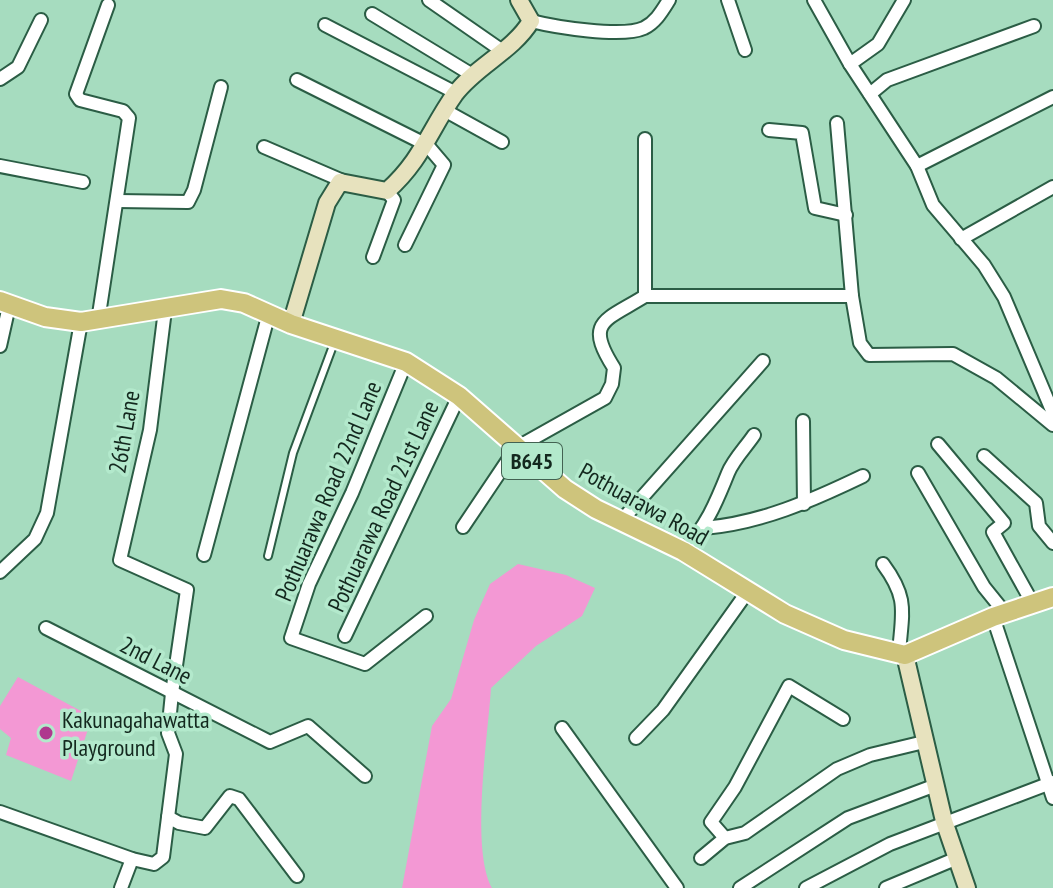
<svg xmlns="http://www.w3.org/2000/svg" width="1053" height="888" viewBox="0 0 1053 888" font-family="'PT Sans Narrow',sans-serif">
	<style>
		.green { fill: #f398d4 }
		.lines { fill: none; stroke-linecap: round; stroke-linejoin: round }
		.lane-casing { stroke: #2b5d45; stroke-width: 10 }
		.street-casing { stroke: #2b5d45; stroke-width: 16 }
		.secondary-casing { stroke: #2b5d45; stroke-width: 20 }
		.primary-casing { stroke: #fff; stroke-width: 22 }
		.lane { stroke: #fff; stroke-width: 6 }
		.street { stroke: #fff; stroke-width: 12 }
		.secondary { stroke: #e7e2be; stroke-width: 16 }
		.primary { stroke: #cec47c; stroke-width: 18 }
		.poi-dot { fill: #af388e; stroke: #b3e9cc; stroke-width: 3 }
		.labels { text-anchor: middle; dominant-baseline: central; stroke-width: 7; stroke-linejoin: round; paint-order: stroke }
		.shield { fill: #b3e9cc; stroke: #436252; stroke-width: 2 }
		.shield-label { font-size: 22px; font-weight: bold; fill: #13281e }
		.street-label { font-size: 24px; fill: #13281e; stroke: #b3e9cc }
		.poi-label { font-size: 24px; fill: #13281e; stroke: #b3e9cc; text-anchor: start }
	</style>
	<rect width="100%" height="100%" fill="#a6dcbf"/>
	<g class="green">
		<path d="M 518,564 L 566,575 L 595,588 L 582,616 L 536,646 L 491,688 C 488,736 470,849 492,888 L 402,888 L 432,726 L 451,699 L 474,620 L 490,584 Z"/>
		<polygon points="18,677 92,717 71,781 6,755 11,738 0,729 0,706"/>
	</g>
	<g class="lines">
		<g class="lane-casing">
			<polyline id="lane" points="268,556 293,453 334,343"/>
		</g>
		<g class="street-casing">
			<g id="street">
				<polyline points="429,0 501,50"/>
				<polyline points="728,0 745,50"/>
				<polyline points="814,0 850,64 917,166 933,205 984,265 1004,297 1053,413"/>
				<polyline points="372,14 474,76"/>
				<path d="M 531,21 C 555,27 622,38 644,28 C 656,22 662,11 669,0"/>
				<polyline points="325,25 456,93"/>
				<polyline points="850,64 878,44 904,0"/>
				<polyline points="0,79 18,67 41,20"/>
				<polyline points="297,80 427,145 444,165 405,245"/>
				<polyline points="870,94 887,80 1034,26"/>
				<polyline points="446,111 502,142"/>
				<polyline points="837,123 852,296"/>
				<polyline points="769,130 802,133 815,208 846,215"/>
				<polyline points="645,139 645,296 852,296 860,343 869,355 953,354 996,378 1053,425"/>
				<polyline points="264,147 343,181"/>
				<polyline points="0,166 83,182"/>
				<polyline points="917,166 1053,97"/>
				<polyline points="118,201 188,202 194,190 221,87"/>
				<polyline points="961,239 1053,187"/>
				<polyline points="373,257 394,200 387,191"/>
				<polyline points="98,321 129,118 123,111 80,100 76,94 108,5"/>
				<polyline points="0,346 9,306"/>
				<polyline points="406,362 352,493 309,584 291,638 365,664 426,616"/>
				<polyline points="803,421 804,504"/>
				<polyline points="938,444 1004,523 993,532 1033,604"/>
				<polyline points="984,456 1036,503 1039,526 1053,543"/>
				<polyline points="918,473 984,587 1005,613"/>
				<polyline points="622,520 763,361"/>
				<path d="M 463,527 L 516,448 L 605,398 L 612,384 L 614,368 C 584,321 605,321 645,296"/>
				<path d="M 704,528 C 761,523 811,501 863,476"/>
				<path d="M 683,551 C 706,527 716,503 728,473 C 733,460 746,447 754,435"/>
				<polyline points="204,555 269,313"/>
				<path d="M 883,564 C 909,599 902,612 899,653"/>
				<polyline points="0,572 35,539 47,513 81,322"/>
				<polyline points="993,617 1053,798"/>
				<polyline points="46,628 270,742 308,726 365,776"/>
				<polyline points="345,636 459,396"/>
				<polyline points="562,728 677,888"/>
				<polyline points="636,738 663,710 748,591"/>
				<polyline points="0,812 132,859 154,864 163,857 176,754 168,733 172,693 187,590 120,560 150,430 165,310"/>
				<polyline points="168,817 179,823 205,828 230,796 239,799 297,876"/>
				<polyline points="725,838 711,822 735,787 789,686 843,719"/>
				<polyline points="701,858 725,838 745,833 837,769 870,755 924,742"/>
				<polyline points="121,888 132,859"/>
				<polyline points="740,888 848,818 936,785"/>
				<polyline points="806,888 890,844 1053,782"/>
				<polyline points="886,888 955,859"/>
			</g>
		</g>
		<g class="secondary-casing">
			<g id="secondary">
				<path d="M 291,324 L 327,203 L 340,182 L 387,191 C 422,160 430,129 455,94 C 476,66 513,51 531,21 L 519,0"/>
				<polyline points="905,655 944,821 967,888"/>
			</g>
		</g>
		<g class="primary-casing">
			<polyline id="primary" points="0,301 45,317 81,322 221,299 244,303 291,324 406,362 459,396 565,489 596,509 683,551 785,614 844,640 905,655 993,617 1053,597"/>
		</g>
		<use href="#lane" class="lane"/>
		<use href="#street" class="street"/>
		<use href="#secondary" class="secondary"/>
		<use href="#primary" class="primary"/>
	</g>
	<circle class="poi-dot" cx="46" cy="733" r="8"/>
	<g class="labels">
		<rect class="shield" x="502" y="443" width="60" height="36" rx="6"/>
		<g class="shield-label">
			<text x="532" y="461">B645</text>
		</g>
		<g class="street-label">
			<text transform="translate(124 432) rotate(-80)">26th Lane</text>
			<text transform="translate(328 491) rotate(-67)">Pothuarawa Road 22nd Lane</text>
			<text transform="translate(644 504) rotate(29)">Pothuarawa Road</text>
			<text transform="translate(383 506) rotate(-65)">Pothuarawa Road 21st Lane</text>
			<text transform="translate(156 660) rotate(27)">2nd Lane</text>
		</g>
		<g class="poi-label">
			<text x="62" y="719">Kakunagahawatta<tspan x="62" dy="28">Playground</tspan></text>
		</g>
	</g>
</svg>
